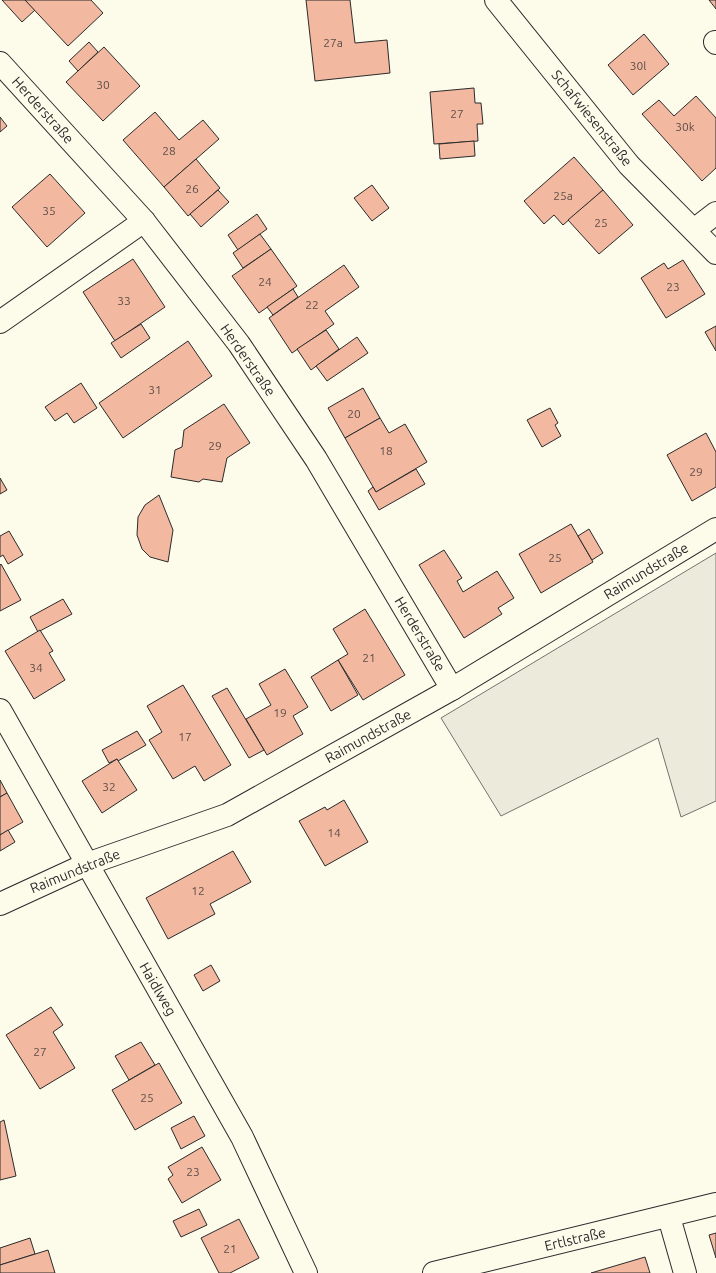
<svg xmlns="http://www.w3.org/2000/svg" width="716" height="1273" viewBox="0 0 716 1273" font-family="Ubuntu,sans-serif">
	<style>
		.green { fill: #ecebdb; stroke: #74746e }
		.building { fill: #f2b8a0; stroke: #2b2b2b }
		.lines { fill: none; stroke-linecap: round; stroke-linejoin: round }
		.minor-casing { stroke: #2b2b2b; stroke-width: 24 }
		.minor { stroke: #fdfbea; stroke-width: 22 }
		.labels { text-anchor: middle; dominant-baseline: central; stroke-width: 3; stroke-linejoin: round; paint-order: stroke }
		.number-label { font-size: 12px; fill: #5d4e48 }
		.street-label { font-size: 14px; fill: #2b2b2b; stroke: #fdfbea }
	</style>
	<rect width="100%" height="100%" fill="#fdfbea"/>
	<polygon class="green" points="716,553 716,801 681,817 658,738 501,816 441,718"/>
	<g class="building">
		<polygon points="2,0 25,0 35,10 22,22"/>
		<polygon points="25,0 91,0 103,13 68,46"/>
		<polygon points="306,0 350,0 355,43 387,40 390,73 315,81"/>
		<polygon points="709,0 716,0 716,9"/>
		<polygon points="644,34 669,64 633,95 608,65"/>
		<polygon points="89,42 98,52 78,71 69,61"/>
		<polygon points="104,47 140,86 103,121 66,82"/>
		<polygon points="474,88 475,103 481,103 483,124 477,124 478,141 434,144 430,92"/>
		<polygon points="696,96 716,118 716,168 702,181 642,114 659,100 674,116"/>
		<polygon points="155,112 179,140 203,120 219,139 164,187 123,140"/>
		<polygon points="0,117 7,126 0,132"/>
		<polygon points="474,141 475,156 440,159 439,144"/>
		<polygon points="574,157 603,190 563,225 554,215 544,224 524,201"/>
		<polygon points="196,159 220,188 188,216 164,187"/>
		<polygon points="50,174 85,213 47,247 12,207"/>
		<polygon points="372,185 389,208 372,221 354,198"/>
		<polygon points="218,190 229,202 201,227 190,214"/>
		<polygon points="603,190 633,225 599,254 568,220"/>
		<polygon points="257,214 267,229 238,250 228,235"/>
		<polygon points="260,234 271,249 243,268 233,253"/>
		<polygon points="271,249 297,286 259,313 232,276"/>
		<polygon points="133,259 165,307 115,341 83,292"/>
		<polygon points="683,260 705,294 666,318 641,278 664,263 668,269"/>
		<polygon points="344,265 359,287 325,311 334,324 292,353 269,318"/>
		<polygon points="293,289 298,297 273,315 267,307"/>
		<polygon points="141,324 150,338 121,358 111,343"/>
		<polygon points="716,326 716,351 705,332"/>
		<polygon points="326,330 339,349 311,370 297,349"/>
		<polygon points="357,337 368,353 327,381 316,366"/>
		<polygon points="188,341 212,376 123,438 99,403"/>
		<polygon points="81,383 97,408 74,423 67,413 55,421 45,407"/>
		<polygon points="363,388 380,418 345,438 328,408"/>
		<polygon points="224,404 250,443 227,458 222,482 203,479 199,482 171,477 175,450 182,447 184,430"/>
		<polygon points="550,408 558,423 555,425 561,436 542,447 527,420"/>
		<polygon points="380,418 389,433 405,424 427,462 376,492 345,438"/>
		<polygon points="706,433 716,452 716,487 692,501 667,455"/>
		<polygon points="416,469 425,484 379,510 368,491 373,487 376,492"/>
		<polygon points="0,478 7,490 0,494"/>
		<polygon points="159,495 173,530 168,562 150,557 142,549 137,535 138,517 145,505"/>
		<polygon points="571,524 593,562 541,593 519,554"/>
		<polygon points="589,529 603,553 592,560 578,536"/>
		<polygon points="9,531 23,555 8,564 3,555 0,557 0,536"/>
		<polygon points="444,550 462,578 457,581 463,592 497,571 514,598 498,608 502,614 464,638 419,565"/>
		<polygon points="1,564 21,600 0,611 0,565"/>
		<polygon points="63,599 72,614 38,632 30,617"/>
		<polygon points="365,609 405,675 363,700 338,660 348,654 333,629"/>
		<polygon points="40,630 53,651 49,653 65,680 34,699 5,651"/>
		<polygon points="338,660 358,695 331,711 311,677"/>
		<polygon points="285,669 308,707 293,716 303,734 267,755 246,719 271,705 259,684"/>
		<polygon points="183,685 231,765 204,781 195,766 173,779 149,740 162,732 147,706"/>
		<polygon points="227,688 264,750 249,758 212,696"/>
		<polygon points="137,731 146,745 118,761 117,759 109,763 102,750"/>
		<polygon points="117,759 137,790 102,813 82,781"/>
		<polygon points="0,780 7,793 0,797"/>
		<polygon points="7,793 23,822 0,835 0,797"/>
		<polygon points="344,800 368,842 325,866 299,821 325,807 327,810"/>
		<polygon points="8,830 15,842 0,851 0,835"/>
		<polygon points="233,851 251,882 210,904 215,914 168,939 146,898"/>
		<polygon points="211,965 220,981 203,991 194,975"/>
		<polygon points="51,1007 63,1025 53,1032 75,1068 40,1089 6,1035"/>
		<polygon points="141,1042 155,1065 129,1080 115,1056"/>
		<polygon points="159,1063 182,1103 135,1130 112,1090"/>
		<polygon points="194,1116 205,1136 181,1149 171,1128"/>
		<polygon points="4,1120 16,1176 0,1180 0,1122"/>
		<polygon points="202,1147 221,1180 182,1203 168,1179 173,1175 168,1167"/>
		<polygon points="199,1209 207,1225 181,1237 173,1221"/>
		<polygon points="239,1219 259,1258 230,1273 219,1273 201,1238"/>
		<polygon points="716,1233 716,1258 709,1235"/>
		<polygon points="30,1238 35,1254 0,1265 0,1248"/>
		<polygon points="48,1250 55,1273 0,1273 0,1265"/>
		<polygon points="645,1257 650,1273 591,1273"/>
	</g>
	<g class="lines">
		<g class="minor-casing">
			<g id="minor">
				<polyline points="496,0 629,165 716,253"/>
				<polyline points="715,42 716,43"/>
				<polyline points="0,63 144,221 239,344 316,459 452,689"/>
				<polyline points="694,230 716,213"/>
				<polyline points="0,322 144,221"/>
				<polyline points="0,710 242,1137 306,1273"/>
				<polyline points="0,904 87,864 227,815 452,689 716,529"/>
				<polyline points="669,1217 685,1273"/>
				<polyline points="434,1273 716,1204"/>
			</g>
		</g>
		<use href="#minor" class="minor"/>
	</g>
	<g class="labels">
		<g class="number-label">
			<text x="333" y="42">27a</text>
			<text x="638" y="65">30l</text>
			<text x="103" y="84">30</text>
			<text x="457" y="113">27</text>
			<text x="685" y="126">30k</text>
			<text x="169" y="150">28</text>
			<text x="192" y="188">26</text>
			<text x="563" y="195">25a</text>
			<text x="49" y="210">35</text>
			<text x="601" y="222">25</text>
			<text x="265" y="281">24</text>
			<text x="673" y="286">23</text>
			<text x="124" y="300">33</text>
			<text x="312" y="304">22</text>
			<text x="155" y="389">31</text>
			<text x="354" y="413">20</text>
			<text x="215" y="445">29</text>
			<text x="386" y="450">18</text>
			<text x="696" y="471">29</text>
			<text x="555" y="557">25</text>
			<text x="369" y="657">21</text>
			<text x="36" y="667">34</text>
			<text x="280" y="712">19</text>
			<text x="185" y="736">17</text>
			<text x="109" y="786">32</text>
			<text x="334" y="832">14</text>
			<text x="198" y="890">12</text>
			<text x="40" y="1051">27</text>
			<text x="147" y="1097">25</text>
			<text x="193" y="1171">23</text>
			<text x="230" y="1248">21</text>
		</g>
		<g class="street-label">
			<text transform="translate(43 110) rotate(48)">Herderstraße</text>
			<text transform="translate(592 118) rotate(51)">Schafwiesenstraße</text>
			<text transform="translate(248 360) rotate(55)">Herderstraße</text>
			<text transform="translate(646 571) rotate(-31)">Raimundstraße</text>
			<text transform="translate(420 634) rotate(59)">Herderstraße</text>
			<text transform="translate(368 736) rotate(-29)">Raimundstraße</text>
			<text transform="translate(75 871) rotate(-22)">Raimundstraße</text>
			<text transform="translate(158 989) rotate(60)">Haidlweg</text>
			<text transform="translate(575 1239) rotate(-13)">Ertlstraße</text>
		</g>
	</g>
</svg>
